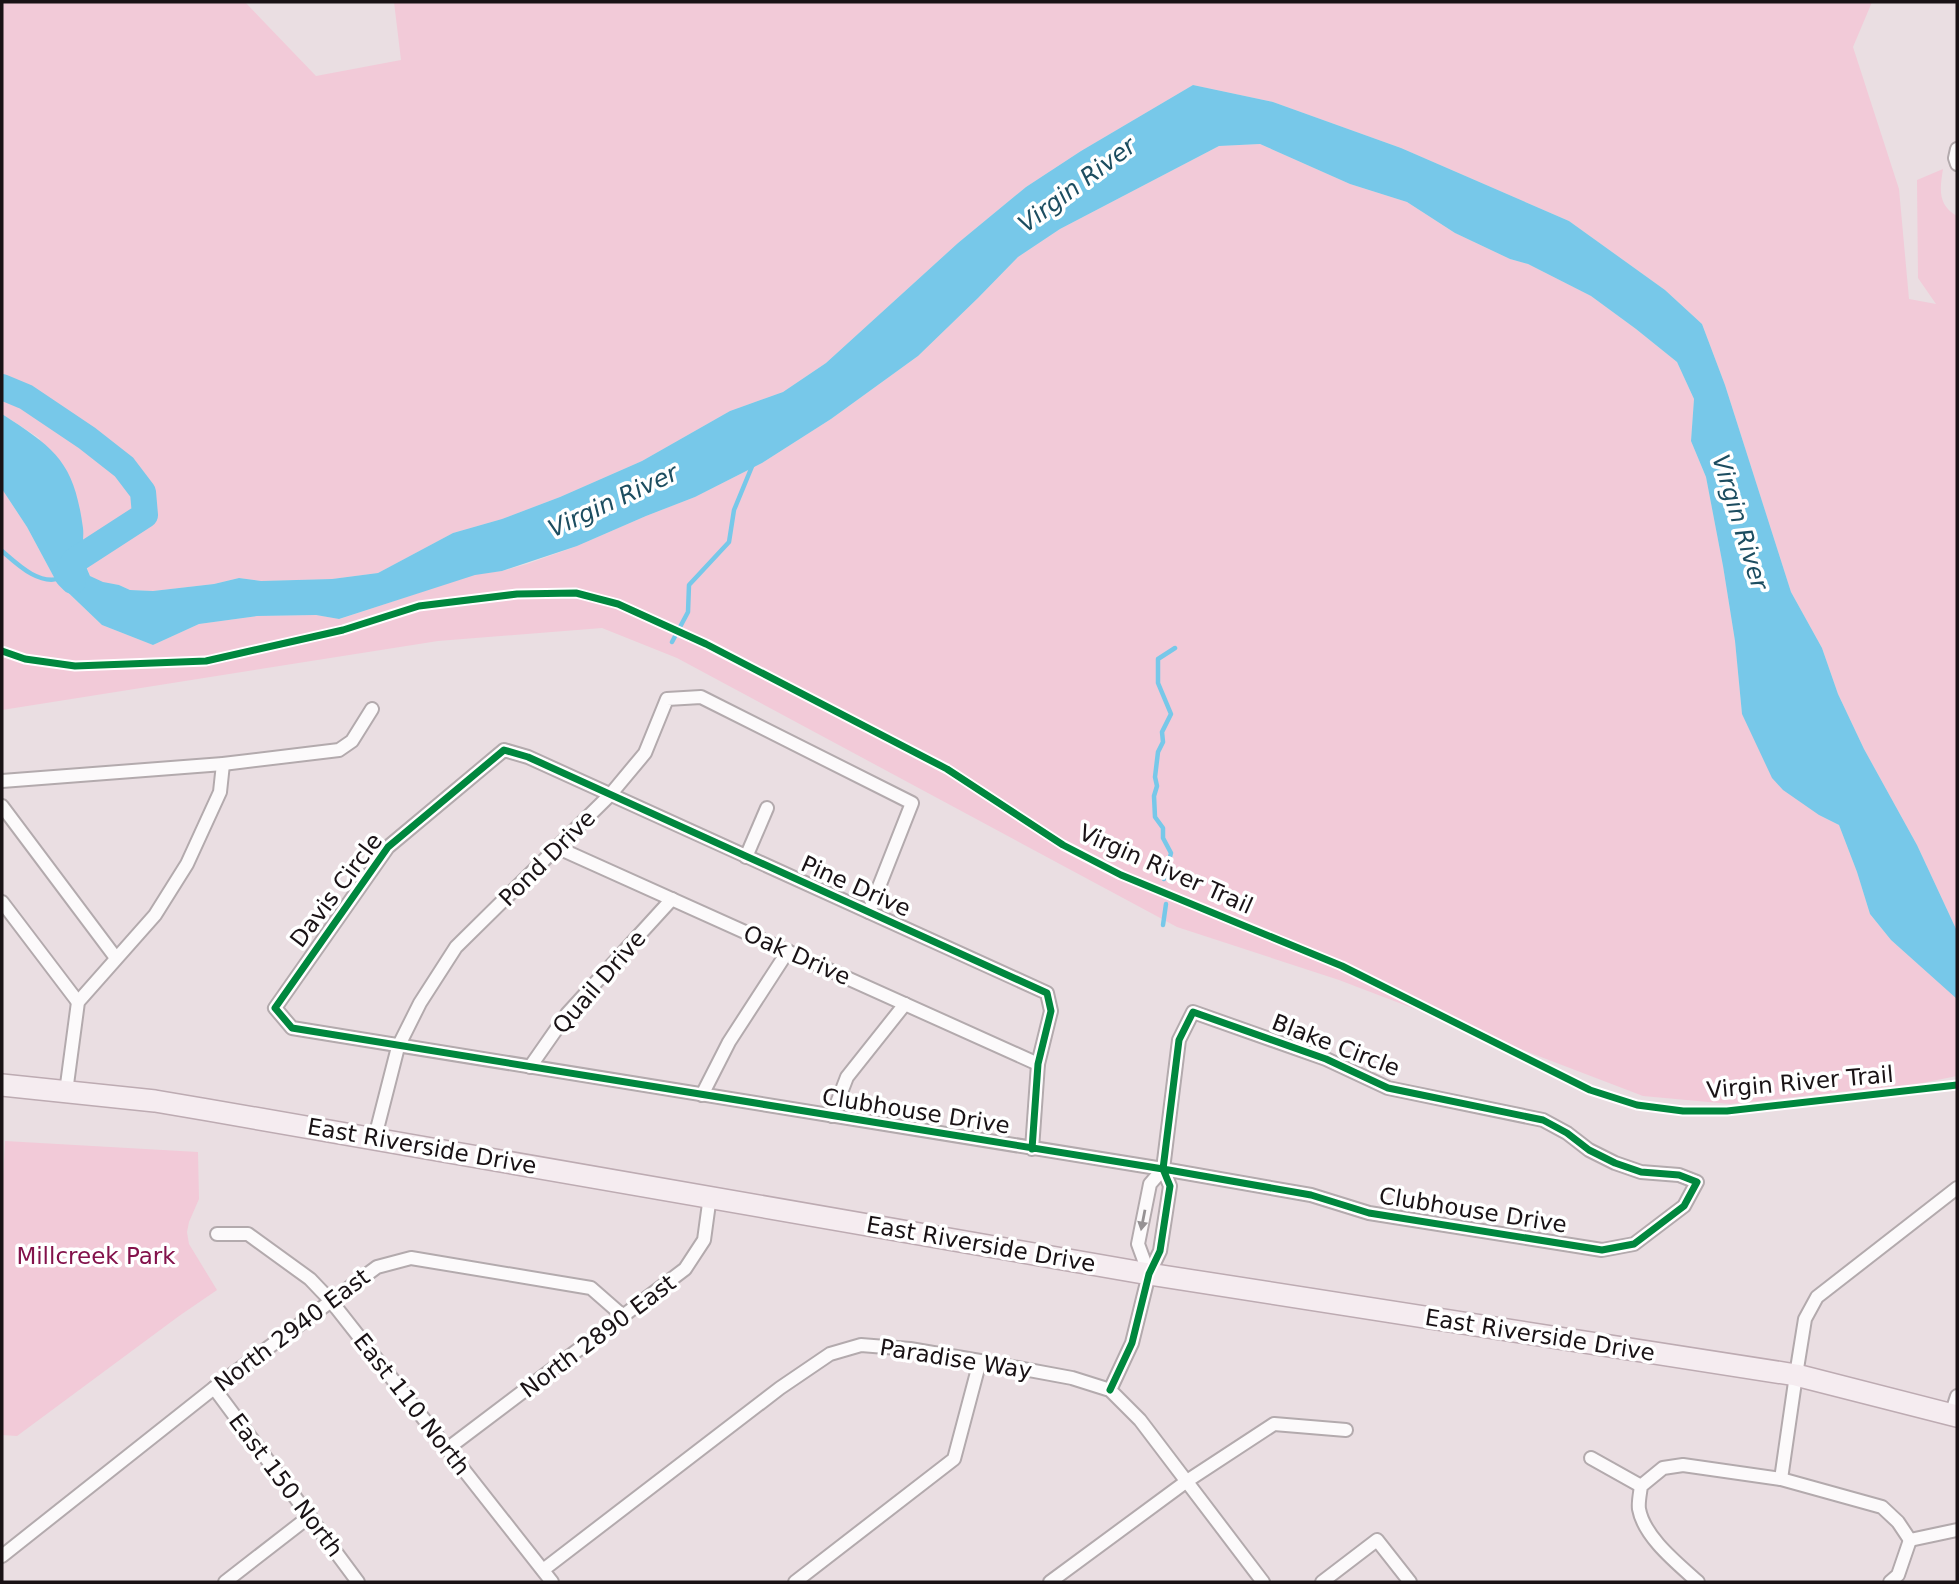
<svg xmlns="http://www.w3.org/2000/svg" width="1959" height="1584" viewBox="0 0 1959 1584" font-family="'DejaVu Sans',sans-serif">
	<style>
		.green { fill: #f2cad8 }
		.water { fill: #77c8e9 }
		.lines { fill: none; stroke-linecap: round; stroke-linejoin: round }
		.stream { stroke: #77c8e9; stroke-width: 4.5 }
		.river { stroke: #77c8e9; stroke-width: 26 }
		.street-casing { stroke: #b3aaad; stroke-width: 16 }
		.primary-casing { stroke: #bdabb2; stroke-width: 24 }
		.street { stroke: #fcfafb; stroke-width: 12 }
		.primary { stroke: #f5ecf0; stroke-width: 21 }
		.cycleway-casing { stroke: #fff; stroke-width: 11 }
		.cycleway { stroke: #00873e; stroke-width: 7 }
		.oneway { fill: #969294 }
		.labels { text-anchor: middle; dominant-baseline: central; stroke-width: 7; stroke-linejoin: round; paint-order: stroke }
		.street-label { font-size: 23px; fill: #191215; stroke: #fff }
		.park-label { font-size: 23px; fill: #83124b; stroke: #fff }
		.water-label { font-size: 24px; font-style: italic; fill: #1c4d60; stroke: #fff }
	</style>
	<rect width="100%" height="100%" fill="#eadee2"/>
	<g class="green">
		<path d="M 2,2 L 245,2 L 316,76 L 401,60 L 394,2 L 1872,2 L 1853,47 L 1899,189 L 1909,299 L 1936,304 L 1918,278 L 1917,180 L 1943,169 C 1940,188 1937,205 1957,216 L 1957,931 L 1917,845 L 1864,749 L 1838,694 L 1822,648 L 1791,592 L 1725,385 L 1702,324 L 1665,290 L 1569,221 L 1401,148 L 1273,102 L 1193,85 L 1081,151 L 1026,187 L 958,243 L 826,363 L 783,392 L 730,411 L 642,461 L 560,497 L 502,519 L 453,533 L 378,573 L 332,579 L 261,581 L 239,578 L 214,584 L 153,591 L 130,590 L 119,585 L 103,583 L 90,576 L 83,557 L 83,531 L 39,438 L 2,414 Z"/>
		<polygon points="1260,144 1350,184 1407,202 1455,233 1510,259 1528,264 1591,296 1636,329 1677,362 1694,399 1691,441 1706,477 1723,566 1735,641 1742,714 1819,815 1839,825 1857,872 1870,914 1891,940 1957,998 1957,1076 1922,1083 1730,1104 1643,1096 1339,980 1177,927 677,658 602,628 438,641 2,710 2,489 27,527 56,581 102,625 153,645 199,624 257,616 316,615 340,619 475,574 502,571 527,564 577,546 646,516 695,497 762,463 831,419 918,356 978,298 1018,257 1060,229 1219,146"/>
		<polygon points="5,1141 198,1152 199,1199 189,1222 187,1232 189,1244 217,1290 179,1316 17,1436 2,1435 2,1197"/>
	</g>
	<path class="water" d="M 1193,85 L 1273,102 L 1401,148 L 1569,221 L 1665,290 L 1702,324 L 1725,385 L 1791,592 L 1822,648 L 1838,694 L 1864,749 L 1917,845 L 1957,931 L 1957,999 L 1891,940 L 1870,914 L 1857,872 L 1839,825 L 1819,815 L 1783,790 L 1772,778 L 1742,714 L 1735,641 L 1723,566 L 1706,477 L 1691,441 L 1694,399 L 1677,362 L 1636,329 L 1591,296 L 1528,264 L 1510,259 L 1455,233 L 1407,202 L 1350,184 L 1260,144 L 1219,146 L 1060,229 L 1018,257 L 978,298 L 918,356 L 831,419 L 762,463 L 695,497 L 646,516 L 577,546 L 502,571 L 475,575 L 339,619 L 316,615 L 257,616 L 199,624 L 153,645 L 102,625 L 56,581 L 27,527 L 2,489 L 2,414 C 56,449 74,462 83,528 C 84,537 82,546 83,555 C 84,562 87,569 90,576 L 103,582 L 119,585 L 130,590 L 153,591 L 214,584 L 239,578 L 261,581 L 332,579 L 378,573 L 453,533 L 502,519 L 560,497 L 642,461 L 730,411 L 783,392 L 826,363 L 958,243 L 1026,187 L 1081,151 Z"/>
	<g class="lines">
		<g class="stream">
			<path d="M 2,551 C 17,564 39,586 61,578"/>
			<polyline points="672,642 688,612 689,585 729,542 734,510 753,464"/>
			<polyline points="1164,879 1171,853 1163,838 1163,828 1155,817 1154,796 1157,786 1155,777 1158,752 1163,742 1162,732 1171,714 1158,683 1158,659 1175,648"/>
			<polyline points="1163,925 1166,904"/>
		</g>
		<polyline class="river" points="2,387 26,397 87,438 124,467 143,492 145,515 74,561 68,576 73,581"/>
		<g class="street-casing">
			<g id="street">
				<polyline points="1957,149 1955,158 1957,164"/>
				<polyline points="2,781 223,764 339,750 352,741 372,709"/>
				<polyline points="2,806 116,958"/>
				<polyline points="556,847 1038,1064"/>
				<polyline points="746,857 767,808"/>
				<polyline points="2,902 78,1002"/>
				<polyline points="530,1067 567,1014 672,899"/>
				<polyline points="66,1092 78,1002 155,915 187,864 220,792 223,764"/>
				<polyline points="702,1095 729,1042 788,951"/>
				<polyline points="832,1116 847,1077 905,1004"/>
				<polyline points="375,1137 398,1047 420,1003 456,947 610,795 645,753 667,699 701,697 912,803 869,912"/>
				<polyline points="1032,1149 1038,1064 1051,1011 1047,993 528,757 504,750 388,847 275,1008 292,1028 1163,1169 1311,1195 1369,1213 1602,1250 1634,1244 1684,1206 1697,1182 1679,1175 1641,1172 1615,1163 1589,1150 1567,1133 1543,1120 1388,1088 1326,1059 1193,1012 1179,1040 1163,1169 1170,1186 1160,1251 1149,1274 1132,1343 1110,1390"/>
				<polyline points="217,1234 248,1234 310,1279 331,1301 552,1582"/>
				<polyline points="1149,1274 1138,1244 1150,1184 1163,1169"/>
				<polyline points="214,1388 358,1582"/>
				<polyline points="1951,1415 1957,1396"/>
				<polyline points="447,1449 685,1269 704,1240 710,1196"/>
				<polyline points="1591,1458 1641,1486"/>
				<polyline points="1781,1479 1796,1375 1805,1319 1817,1297 1957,1188"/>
				<polyline points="1910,1540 1957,1530"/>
				<polyline points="2,1556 214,1388 377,1267 411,1258 591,1288 623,1316"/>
				<polyline points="543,1570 780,1388 830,1354 861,1345 910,1349 980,1361 1072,1378 1110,1390 1140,1420 1263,1582"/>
				<polyline points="225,1582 310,1516"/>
				<polyline points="795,1582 954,1459 980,1361"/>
				<polyline points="1050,1582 1187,1481 1274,1424 1346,1430"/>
				<polyline points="1322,1582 1377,1540 1410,1582"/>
				<path d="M 1698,1582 C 1677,1563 1644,1537 1639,1509 C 1638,1502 1640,1494 1641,1486 L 1663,1468 L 1683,1465 L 1781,1479 L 1882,1507 L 1898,1522 L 1910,1540"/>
				<polyline points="1890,1582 1898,1575 1910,1540"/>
			</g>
		</g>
		<g class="primary-casing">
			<polyline id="primary" points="2,1085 155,1101 208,1110 1149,1274 1796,1375 1957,1416"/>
		</g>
		<use href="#street" class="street"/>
		<use href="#primary" class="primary"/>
		<g class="cycleway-casing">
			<g id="cycleway">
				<polyline points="2,651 25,659 75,666 206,661 343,630 419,606 517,594 576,593 618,604 706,644 947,769 1063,845 1121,875 1342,966 1590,1090 1637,1105 1683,1111 1727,1111 1957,1085"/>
				<polyline points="1032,1149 1038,1064 1051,1011 1047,993 528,757 504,750 388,847 275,1008 292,1028 1163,1169 1311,1195 1369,1213 1602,1250 1634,1244 1684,1206 1697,1182 1679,1175 1641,1172 1615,1163 1589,1150 1567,1133 1543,1120 1388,1088 1326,1059 1193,1012 1179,1040 1163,1169 1170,1186 1160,1251 1149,1274 1132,1343 1110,1390"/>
			</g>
		</g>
		<use href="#cycleway" class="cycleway"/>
	</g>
	<defs><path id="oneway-solid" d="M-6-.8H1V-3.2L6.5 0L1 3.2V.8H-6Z" transform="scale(1.75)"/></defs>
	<use class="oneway" href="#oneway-solid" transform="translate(1143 1220) rotate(101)"/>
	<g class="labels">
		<g class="street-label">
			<text transform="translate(547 858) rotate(-45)">Pond Drive</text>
			<text transform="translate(1166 869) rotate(24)">Virgin River Trail</text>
			<text transform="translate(856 886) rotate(24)">Pine Drive</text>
			<text transform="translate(336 890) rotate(-53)">Davis Circle</text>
			<text transform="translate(797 955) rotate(24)">Oak Drive</text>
			<text transform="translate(599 982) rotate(-49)">Quail Drive</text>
			<text transform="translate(1336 1045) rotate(21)">Blake Circle</text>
			<text transform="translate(1800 1082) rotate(-5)">Virgin River Trail</text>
			<text transform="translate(916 1111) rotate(9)">Clubhouse Drive</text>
			<text transform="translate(422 1146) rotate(10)">East Riverside Drive</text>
			<text transform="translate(1473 1210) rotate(9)">Clubhouse Drive</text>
			<text transform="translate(981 1244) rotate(10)">East Riverside Drive</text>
			<text transform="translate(292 1330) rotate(-37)">North 2940 East</text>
			<text transform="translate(1540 1335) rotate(9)">East Riverside Drive</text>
			<text transform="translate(598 1336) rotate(-37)">North 2890 East</text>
			<text transform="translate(956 1359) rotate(9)">Paradise Way</text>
			<text transform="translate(412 1404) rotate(52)">East 110 North</text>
			<text transform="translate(286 1485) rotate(53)">East 150 North</text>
		</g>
		<g class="park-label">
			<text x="96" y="1256">Millcreek Park</text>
		</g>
		<g class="water-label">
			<text transform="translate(1077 185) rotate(-37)">Virgin River</text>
			<text transform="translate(613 501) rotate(-25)">Virgin River</text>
			<text transform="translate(1740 522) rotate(73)">Virgin River</text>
		</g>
	</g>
	<rect width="1959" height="1584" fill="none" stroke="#191215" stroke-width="7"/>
</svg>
